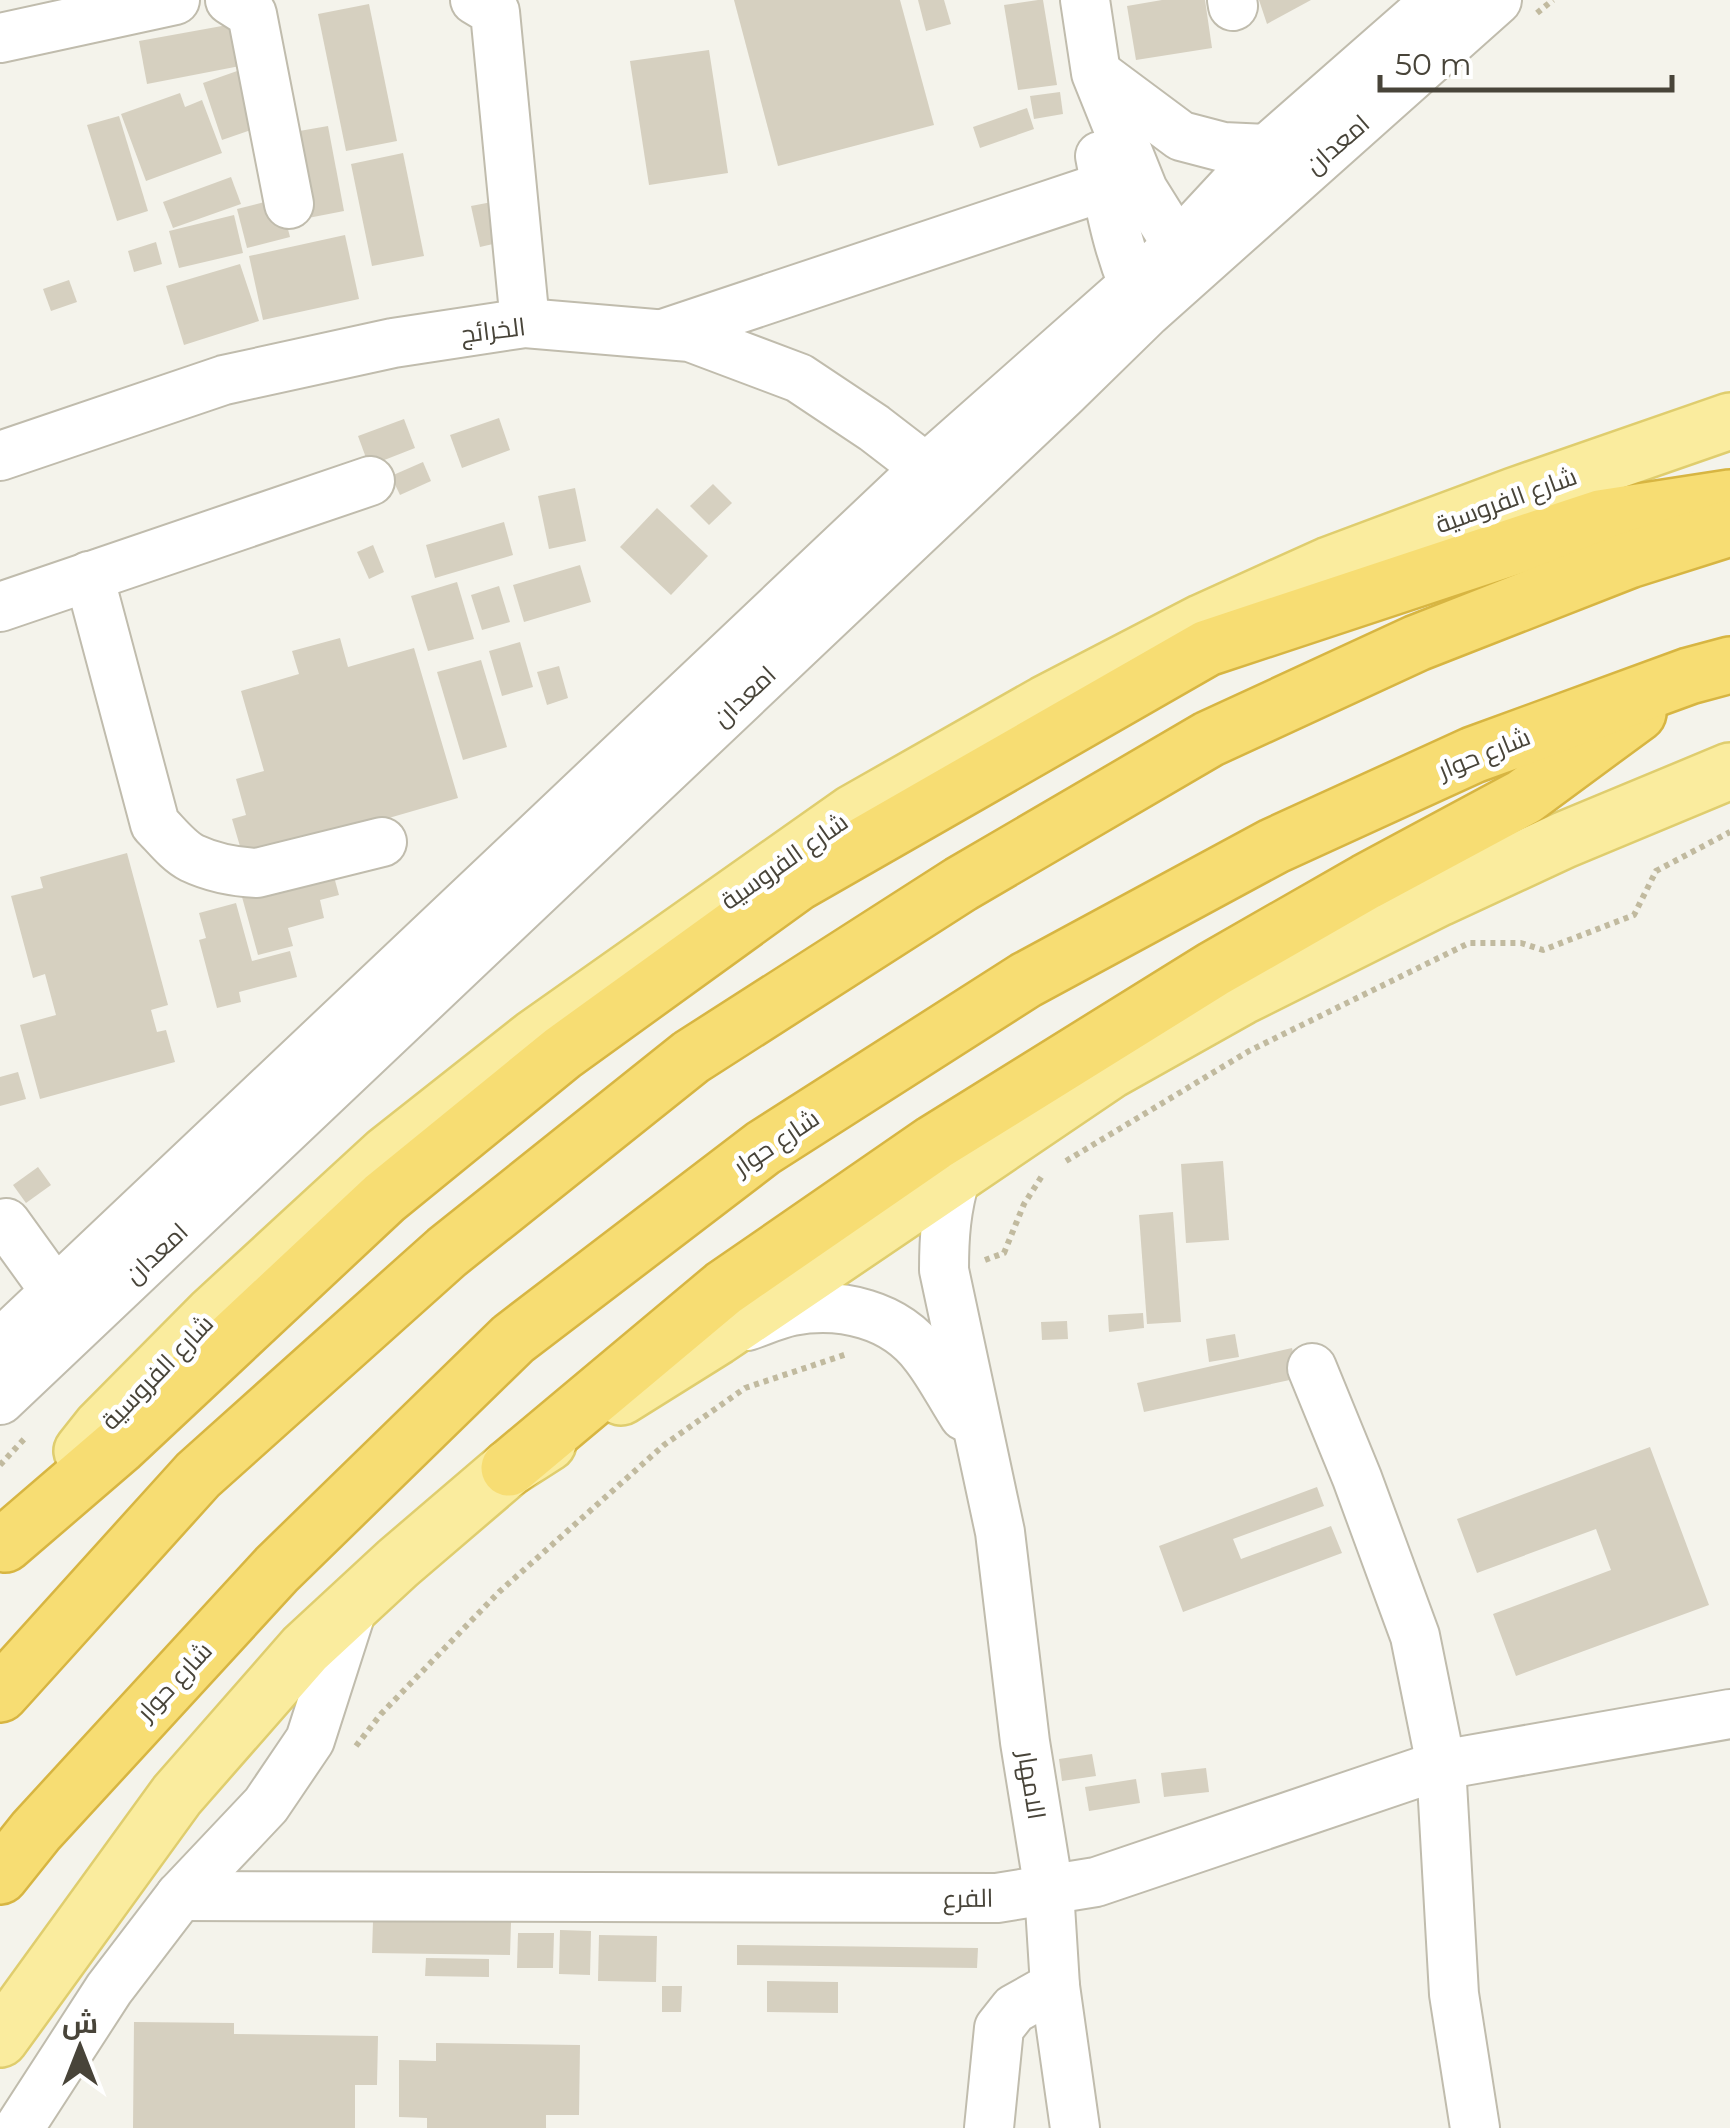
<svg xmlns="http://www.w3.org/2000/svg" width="1730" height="2128" viewBox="0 0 1730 2128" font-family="Montserrat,Cairo,sans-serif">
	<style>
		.building { fill: #d6d0c0 }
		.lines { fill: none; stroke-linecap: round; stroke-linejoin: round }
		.minor-casing { stroke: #c0bcad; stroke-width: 52 }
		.major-casing { stroke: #dfcd6e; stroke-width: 60 }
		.highway-casing { stroke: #d7b542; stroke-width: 60 }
		.path { stroke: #c1ba9f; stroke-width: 6; stroke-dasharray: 5 5; stroke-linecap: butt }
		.minor { stroke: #fff; stroke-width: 48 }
		.major { stroke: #faec9e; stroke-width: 55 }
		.highway { stroke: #f7dd73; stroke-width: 55 }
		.labels { text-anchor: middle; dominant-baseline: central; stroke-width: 9; stroke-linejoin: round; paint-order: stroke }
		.street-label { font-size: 25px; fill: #484439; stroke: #fff }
	</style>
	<rect width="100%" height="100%" fill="#f4f3eb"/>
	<g class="building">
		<polygon points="734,0 900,0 934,125 778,166"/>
		<polygon points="918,0 944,0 951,24 926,31"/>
		<polygon points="1038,0 1043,0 1057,85 1018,90 1004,5"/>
		<polygon points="1162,0 1205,0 1212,48 1136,60 1127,6"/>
		<polygon points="1259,0 1311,0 1267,24"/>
		<polygon points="369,4 397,141 346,151 318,14"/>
		<polygon points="233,24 240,66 147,84 139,41"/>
		<polygon points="709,50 728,173 649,185 630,61"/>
		<polygon points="240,70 260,127 222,140 203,83"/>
		<polygon points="1060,92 1063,114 1034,119 1030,96"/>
		<polygon points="180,93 185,107 202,100 222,153 146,181 121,114"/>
		<polygon points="1027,108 1034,129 980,148 973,127"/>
		<polygon points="119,116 148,211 117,221 87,125"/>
		<polygon points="328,126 344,211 303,219 288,133"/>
		<polygon points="403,153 424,256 372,266 351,164"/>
		<polygon points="231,177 241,204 173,228 163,202"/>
		<polygon points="280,198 290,237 247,248 237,209"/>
		<polygon points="497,201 506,241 480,247 471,206"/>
		<polygon points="234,215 243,253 179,268 169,231"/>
		<polygon points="345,235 359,299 263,320 249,256"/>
		<polygon points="156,242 162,264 134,272 128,251"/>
		<polygon points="240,264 259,321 184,345 166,286"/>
		<polygon points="69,280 77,302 51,311 43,289"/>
		<polygon points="499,418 510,450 462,468 450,435"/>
		<polygon points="404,419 415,448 369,466 358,436"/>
		<polygon points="423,462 431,481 400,495 391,476"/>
		<polygon points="713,484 732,503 709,525 690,506"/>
		<polygon points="575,488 586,541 549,549 538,496"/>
		<polygon points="657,508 708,556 671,595 620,547"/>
		<polygon points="504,522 513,555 435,578 426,545"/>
		<polygon points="373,545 384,572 369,579 357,552"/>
		<polygon points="580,565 591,602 524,622 513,585"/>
		<polygon points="457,582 474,639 428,651 411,596"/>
		<polygon points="499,586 510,622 482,630 471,595"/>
		<polygon points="340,638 348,667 414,648 458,798 244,860 232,819 246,815 236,779 264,771 241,691 299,674 292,651"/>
		<polygon points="520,642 533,687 502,696 489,651"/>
		<polygon points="481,660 507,747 463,760 437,672"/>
		<polygon points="559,666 568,698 547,705 537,672"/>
		<polygon points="127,853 168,1005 151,1010 157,1032 166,1030 175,1062 40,1099 20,1025 56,1015 45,974 33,978 11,896 43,888 40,877"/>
		<polygon points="333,873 339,895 320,900 324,918 288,928 293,946 258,955 242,897"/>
		<polygon points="236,903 252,961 290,951 297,977 239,992 241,1002 217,1008 199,940 206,938 199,913"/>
		<polygon points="18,1072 26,1099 0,1106 0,1077"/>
		<polygon points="1223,1161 1229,1240 1186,1243 1181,1164"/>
		<polygon points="38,1167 51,1185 26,1203 13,1185"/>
		<polygon points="1173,1212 1181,1322 1147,1324 1139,1215"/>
		<polygon points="1143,1313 1144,1328 1109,1332 1108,1315"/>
		<polygon points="1067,1321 1068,1339 1042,1340 1041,1322"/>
		<polygon points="1235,1334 1239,1357 1209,1362 1206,1339"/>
		<polygon points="1292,1348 1299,1378 1144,1412 1137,1383"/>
		<polygon points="1650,1447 1709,1605 1516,1676 1493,1614 1611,1570 1596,1529 1477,1573 1457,1519"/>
		<polygon points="1317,1487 1324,1506 1233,1539 1241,1559 1331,1526 1342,1553 1183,1612 1159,1546"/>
		<polygon points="1092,1754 1096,1776 1062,1781 1059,1759"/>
		<polygon points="1206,1768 1209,1792 1164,1797 1161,1773"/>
		<polygon points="1136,1779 1140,1803 1089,1811 1085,1787"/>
		<polygon points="373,1921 511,1922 510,1955 372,1953"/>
		<polygon points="560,1930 591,1931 590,1975 559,1974"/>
		<polygon points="518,1933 554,1933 553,1968 517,1968"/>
		<polygon points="599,1935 657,1936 656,1982 598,1981"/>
		<polygon points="737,1945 978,1948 977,1968 737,1965"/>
		<polygon points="426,1958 489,1959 489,1977 425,1976"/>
		<polygon points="767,1981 838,1982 838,2013 767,2012"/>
		<polygon points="662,1986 682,1986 681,2012 662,2012"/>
		<polygon points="134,2022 234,2023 234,2034 378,2036 377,2085 355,2085 355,2128 133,2128"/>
		<polygon points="436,2043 580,2045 579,2115 546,2115 546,2128 427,2128 427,2118 399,2117 399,2060 436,2061"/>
	</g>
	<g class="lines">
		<g class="minor-casing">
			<g id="minor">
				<polyline points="230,0 252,14 289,204"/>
				<polyline points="475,0 495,12 525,323"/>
				<polyline points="1085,0 1096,73 1143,190 1193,270"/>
				<polyline points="1232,0 1233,6"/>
				<polyline points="0,38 175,0"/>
				<polyline points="1099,75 1181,136 1223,147 1267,149"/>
				<path d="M 1100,156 C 1110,208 1120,264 1146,311"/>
				<polyline points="663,334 1106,186"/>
				<polyline points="0,456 224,380 393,343 525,323 690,337 799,378 874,428 926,468 949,491"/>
				<path d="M 89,576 L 155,824 C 166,835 178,851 192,858 C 211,867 236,872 257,873 L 382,842"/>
				<polyline points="0,607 370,481"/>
				<path d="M 956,1176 C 946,1208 944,1237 944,1270 L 1000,1532 L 1025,1742 L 1049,1890 L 1055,1986 L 1075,2128"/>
				<polyline points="6,1223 55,1291"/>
				<path d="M 747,1326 C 762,1321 777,1314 792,1311 C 841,1302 895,1314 926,1356 C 940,1374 951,1396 964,1416"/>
				<polyline points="0,1344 926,468 1177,246 1267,149 1437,0"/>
				<polyline points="1312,1368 1357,1478 1415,1636 1441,1765 1454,1994 1475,2128"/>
				<polyline points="0,1400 1064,393 1147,312 1497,0"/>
				<polyline points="180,1896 997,1898 1096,1882 1441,1765 1730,1714"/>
				<polyline points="19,2128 109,1989 180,1896 266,1805 310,1740 354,1603"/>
				<polyline points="989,2128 999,2028 1014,2009 1055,1986"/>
			</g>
		</g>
		<g class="major-casing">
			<g id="major">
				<polyline points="621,1397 717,1337 1111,1070 1241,997 1439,898 1564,840 1730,771"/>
				<polyline points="82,1451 101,1427 212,1315 387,1154 534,1038 853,813 1045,704 1203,622 1329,565 1514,496 1730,421"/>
				<polyline points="0,2039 177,1795 305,1649 398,1563 509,1468 548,1443"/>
			</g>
		</g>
		<g class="highway-casing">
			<g id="highway">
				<polyline points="509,1468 724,1288 934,1143 1214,969 1366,882 1524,797 1638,713"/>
				<polyline points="5,1544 119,1446 384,1198 562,1053 797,883 1207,648 1600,518 1730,498"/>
				<polyline points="0,1694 198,1475 447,1252 691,1057 961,884 1209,739 1417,643 1629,560 1730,528"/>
				<polyline points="0,1876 36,1831 277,1569 513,1339 763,1148 1026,980 1274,846 1473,755 1689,676 1730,665"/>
			</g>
		</g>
		<g class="path">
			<polyline points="1537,13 1553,0"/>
			<polyline points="1066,1161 1249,1051 1469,943 1521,943 1543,950 1634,915 1656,871 1730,832"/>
			<polyline points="985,1260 1004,1253 1024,1204 1042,1176"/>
			<polyline points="0,1465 26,1437"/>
			<polyline points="356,1746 381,1714 499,1592 664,1445 745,1388 847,1354"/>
		</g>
		<use href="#minor" class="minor"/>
		<use href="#major" class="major"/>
		<use href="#highway" class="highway"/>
	</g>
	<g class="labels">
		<g class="street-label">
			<text transform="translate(1337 144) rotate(-41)">امعدان</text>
			<text transform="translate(493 330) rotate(-7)">الخرائج</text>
			<text transform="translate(1506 500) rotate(-20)">شارع الفروسية</text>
			<text transform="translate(744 696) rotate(-43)">امعدان</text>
			<text transform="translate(1484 753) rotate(-22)">شارع حوار</text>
			<text transform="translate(784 861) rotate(-35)">شارع الفروسية</text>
			<text transform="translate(776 1142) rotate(-34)">شارع حوار</text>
			<text transform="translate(156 1253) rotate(-43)">امعدان</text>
			<text transform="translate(157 1372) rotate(-46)">شارع الفروسية</text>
			<text transform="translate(174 1681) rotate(-47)">شارع حوار</text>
			<text transform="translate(1032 1785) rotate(81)">الامهار</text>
			<text transform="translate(968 1898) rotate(-1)">الفرع</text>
		</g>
	</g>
	<g transform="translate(80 2048)" stroke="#ffffff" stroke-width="8" paint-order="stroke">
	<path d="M0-8L18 38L0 25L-18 38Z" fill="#484439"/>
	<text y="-15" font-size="28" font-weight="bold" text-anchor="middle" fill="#484439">ش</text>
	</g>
	<path d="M1380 75v15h292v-15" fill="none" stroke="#484439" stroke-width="5"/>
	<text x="1395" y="75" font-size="30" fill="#484439" stroke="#ffffff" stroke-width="8" paint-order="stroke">50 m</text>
</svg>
